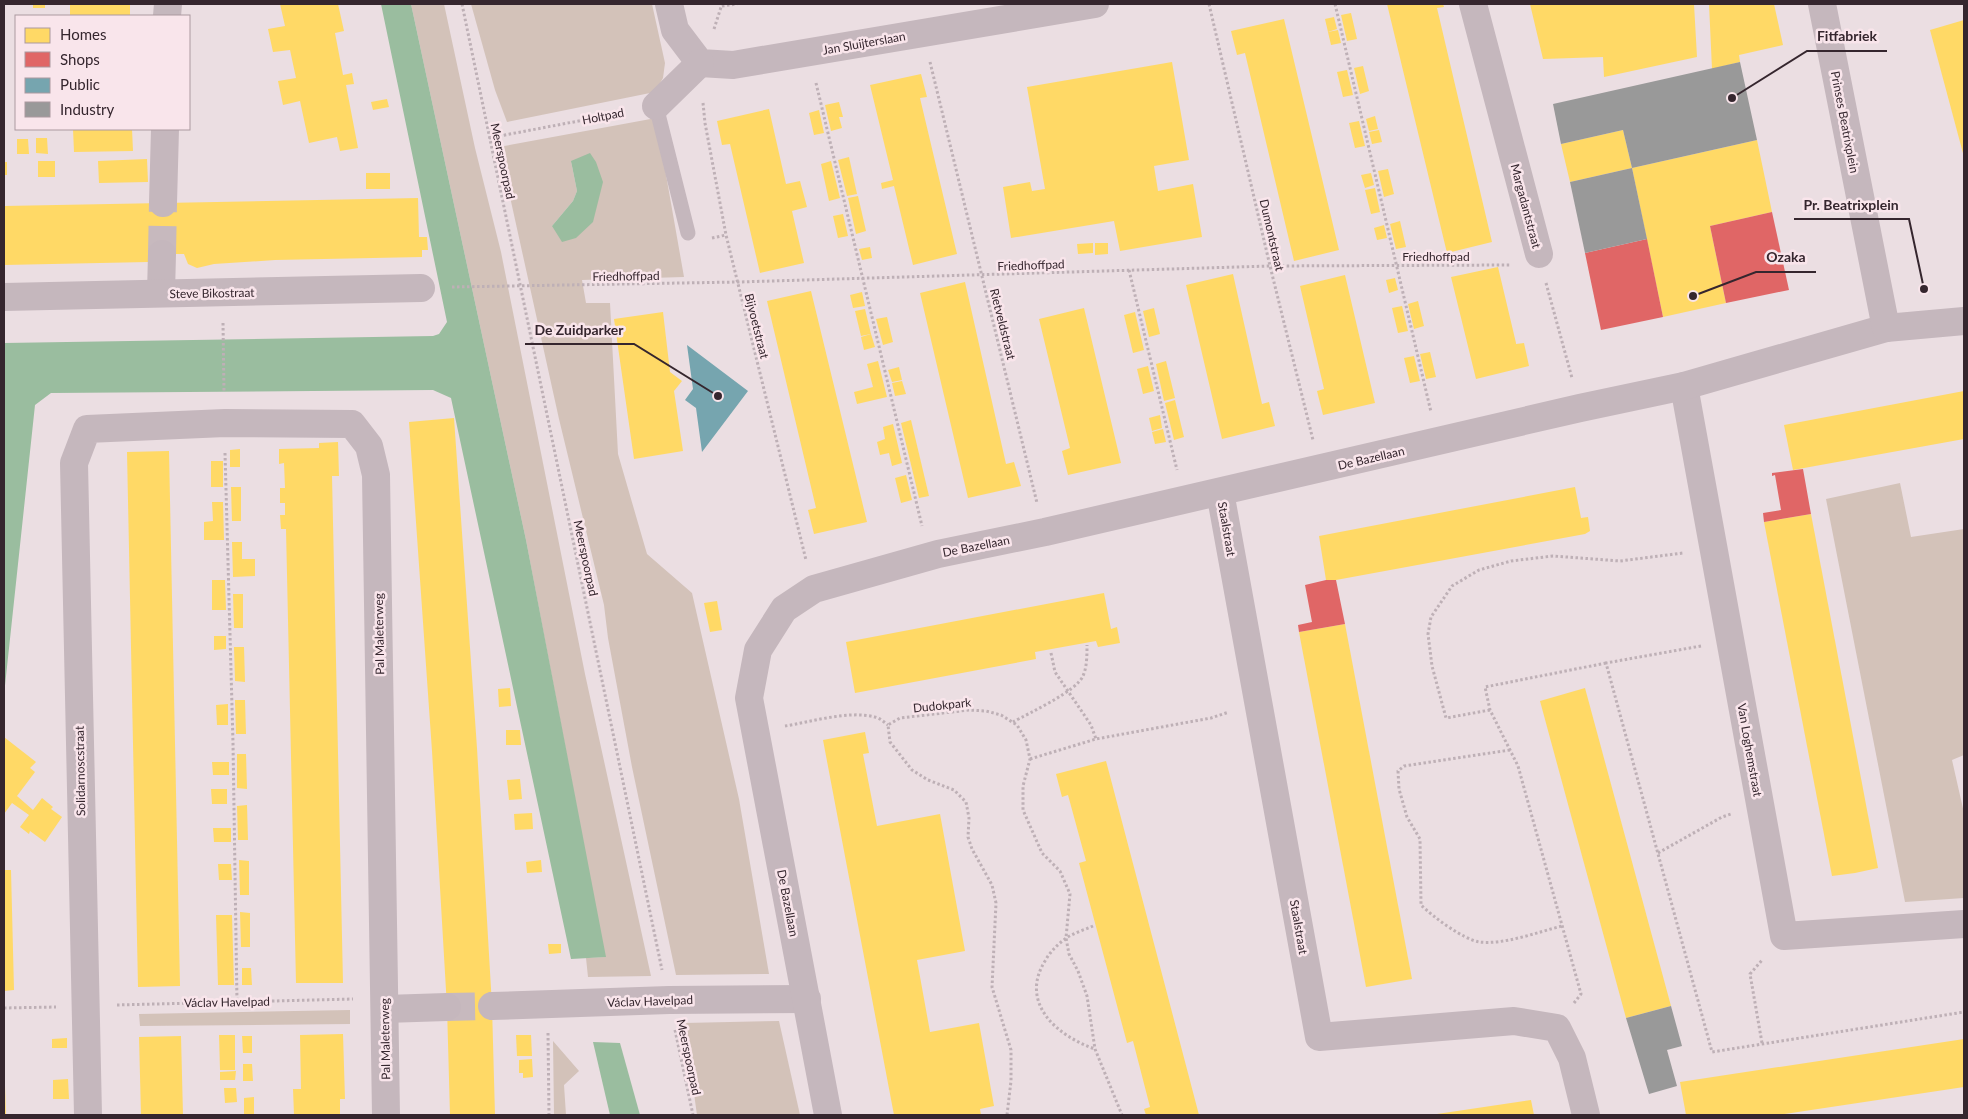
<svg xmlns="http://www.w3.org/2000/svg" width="1968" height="1119" viewBox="0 0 1968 1119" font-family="Lato,sans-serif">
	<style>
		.green { fill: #d3c2b9; fill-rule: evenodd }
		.water { fill: #9abd9f }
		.homes { fill: #ffd966 }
		.shops { fill: #e06666 }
		.public { fill: #76a5af }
		.industry { fill: #999 }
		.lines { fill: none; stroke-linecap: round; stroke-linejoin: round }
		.minor-tunnel { stroke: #c7b9be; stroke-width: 28; stroke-dasharray: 28 14; stroke-linecap: butt }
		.path { stroke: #beb0b6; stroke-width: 3; stroke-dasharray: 2.5 2.5; stroke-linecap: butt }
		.service { stroke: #c5b7bd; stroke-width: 15 }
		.minor { stroke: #c5b7bd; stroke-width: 28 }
		.tertiary { stroke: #c5b7bd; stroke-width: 28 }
		.labels { text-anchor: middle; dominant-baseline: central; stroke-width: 5; stroke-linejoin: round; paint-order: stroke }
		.street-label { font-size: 12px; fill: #35262e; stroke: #f9e5eb }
		.leader { fill: none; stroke: #35262e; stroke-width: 2 }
		.callout-dot { fill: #35262e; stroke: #f9e5eb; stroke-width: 2 }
		.callout-label { font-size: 14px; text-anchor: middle; font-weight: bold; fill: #35262e; stroke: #f9e5eb; stroke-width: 5; stroke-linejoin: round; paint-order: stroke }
	</style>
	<rect width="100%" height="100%" fill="#ebdee2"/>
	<g class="green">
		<polygon points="411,4 444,4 475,148 501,252 585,674 651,976 588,977 586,958 605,957 526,540"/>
		<polygon points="471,4 652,4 665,63 663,78 655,92 507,122 495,90"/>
		<path d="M 656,118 L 684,277 L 582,280 L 586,303 L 610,303 L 618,454 L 647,554 L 692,593 L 739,799 L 769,974 L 676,975 L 632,767 L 608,638 L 604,605 L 559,419 L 499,147 ZM 571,161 L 593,222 L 552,226 L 573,201 L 577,191 Z"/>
		<polygon points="1900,483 1911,537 1964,529 1964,755 1952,760 1964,813 1964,898 1905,902 1826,499"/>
		<polygon points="350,1010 350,1024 140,1026 139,1014"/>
		<polygon points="779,1021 800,1115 697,1115 684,1023"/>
		<polygon points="553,1041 579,1071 564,1085 566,1115 554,1115"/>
	</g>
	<g class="water">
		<polygon points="381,4 411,4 526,540 606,957 571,959 451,398 433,390 51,393 35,405 4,695 4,343 433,336 439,334 447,322"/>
		<polygon points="590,153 596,162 603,182 593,222 576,238 562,242 552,226 573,201 577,191 571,161"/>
		<polygon points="593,1042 620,1043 640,1115 610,1115"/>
	</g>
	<g class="homes">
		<rect x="33" y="4" width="12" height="4"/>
		<rect x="70" y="4" width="60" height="12"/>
		<polygon points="280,4 338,4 344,31 335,33 343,75 352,73 354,84 346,85 358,148 340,151 337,137 309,143 300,101 283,105 278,81 296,78 290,50 273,52 268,29 285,26"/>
		<polygon points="1387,4 1443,4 1444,7 1437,8 1492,242 1447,253"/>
		<polygon points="1530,4 1694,4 1697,57 1604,77 1603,57 1543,59"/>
		<polygon points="1709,4 1774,4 1783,45 1739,55 1740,62 1712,69"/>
		<polygon points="1351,13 1357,39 1347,41 1341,15"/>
		<polygon points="1334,17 1337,29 1328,32 1325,19"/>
		<polygon points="1284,19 1339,250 1294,261 1245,53 1237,55 1231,31"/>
		<polygon points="1964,20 1964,157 1930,30"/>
		<polygon points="1338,30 1341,43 1331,45 1328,32"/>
		<polygon points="1172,62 1189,160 1154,166 1158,191 1193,184 1202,237 1120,251 1114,221 1011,238 1003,187 1030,182 1032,191 1045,189 1027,87"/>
		<polygon points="1363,66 1369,91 1360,94 1354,68"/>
		<polygon points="1347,70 1353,95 1343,97 1337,72"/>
		<polygon points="921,74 927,97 920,98 957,254 913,265 894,186 882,189 881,183 893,180 870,85"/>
		<polygon points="387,99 389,107 373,110 371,102"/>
		<polygon points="839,102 843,117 839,117 842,128 831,131 825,105"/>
		<polygon points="769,109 786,184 800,181 807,207 792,211 804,263 760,273 730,144 722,145 717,121"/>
		<polygon points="819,110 824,133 814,135 809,113"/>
		<polygon points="1375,116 1378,129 1369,131 1366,119"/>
		<polygon points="1359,121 1365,146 1355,148 1349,123"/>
		<polygon points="73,129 132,129 133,151 74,152"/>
		<polygon points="1379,130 1382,142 1372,144 1369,132"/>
		<polygon points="1623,130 1632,168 1757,140 1772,212 1710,226 1726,303 1663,317 1632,168 1570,182 1561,144"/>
		<polygon points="36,138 47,138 48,154 36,153"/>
		<polygon points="17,139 28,139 29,154 17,154"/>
		<polygon points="849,157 857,194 847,196 838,160"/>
		<polygon points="147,159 148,182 99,183 98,161"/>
		<rect x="38" y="161" width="17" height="16"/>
		<polygon points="831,161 840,198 829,201 821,164"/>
		<rect x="4" y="162" width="3" height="13"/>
		<polygon points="1388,169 1394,194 1384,197 1378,171"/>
		<rect x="366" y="173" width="24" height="16"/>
		<polygon points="1371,173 1374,185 1365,188 1361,175"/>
		<polygon points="1375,188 1380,212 1371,214 1365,190"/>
		<polygon points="858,196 866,231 856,234 848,198"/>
		<polygon points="418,198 419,237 427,237 428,250 422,250 422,257 275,260 214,264 197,268 188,264 184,254 148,254 148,262 4,265 4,206"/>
		<polygon points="843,214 848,236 838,238 833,216"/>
		<polygon points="1400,221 1406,247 1396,249 1390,224"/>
		<polygon points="1384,225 1387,238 1377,240 1374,228"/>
		<polygon points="1093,243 1093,253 1078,254 1077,244"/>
		<polygon points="1095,243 1108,243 1108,254 1095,255"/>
		<polygon points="870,247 872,258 862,260 859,249"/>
		<polygon points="1498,267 1516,343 1516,344 1524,343 1529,366 1476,379 1451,277"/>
		<polygon points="1233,274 1262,404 1269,402 1275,426 1222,439 1186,285"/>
		<polygon points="1345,275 1375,403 1323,415 1317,391 1324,389 1300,286"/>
		<polygon points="1395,278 1398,290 1389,293 1386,280"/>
		<polygon points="965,282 1006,464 1014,462 1021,486 968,498 920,293"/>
		<polygon points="811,291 867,522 814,534 808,510 816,508 767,301"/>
		<polygon points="862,292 865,306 853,308 850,295"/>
		<polygon points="1418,301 1424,326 1414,329 1408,304"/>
		<polygon points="1402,306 1408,331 1398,333 1392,308"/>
		<polygon points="1084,308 1121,463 1068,475 1062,451 1070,448 1039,319"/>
		<polygon points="1154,308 1160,334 1149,337 1143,311"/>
		<polygon points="865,309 871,334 861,336 855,311"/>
		<polygon points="663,312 670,372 682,381 674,391 683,451 634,459 614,319"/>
		<polygon points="1135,312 1144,350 1133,353 1124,315"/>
		<polygon points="887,317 893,342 883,345 876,319"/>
		<polygon points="871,334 875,347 864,350 861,337"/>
		<polygon points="1430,352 1436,377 1426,379 1420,354"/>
		<polygon points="1414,356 1420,381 1410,383 1404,358"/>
		<polygon points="878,361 887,397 857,404 854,392 873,387 867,364"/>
		<polygon points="1166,361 1175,398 1164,401 1156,364"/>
		<polygon points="1148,366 1154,391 1143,394 1137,369"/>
		<polygon points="899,367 902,380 892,382 888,370"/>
		<polygon points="902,381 906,394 895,396 892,383"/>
		<polygon points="1964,391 1964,439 1793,470 1784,425"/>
		<polygon points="1175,400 1184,437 1174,440 1165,403"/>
		<polygon points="1160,415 1162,428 1152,431 1149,418"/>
		<polygon points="454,418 477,748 492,1006 495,1115 450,1115 447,1007 432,751 409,422"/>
		<polygon points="911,420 929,496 919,498 901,423"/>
		<polygon points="893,424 902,463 892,466 889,453 880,455 877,442 885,439 883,427"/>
		<polygon points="1163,429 1166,442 1155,444 1152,432"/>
		<polygon points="338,442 339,476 332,476 343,983 296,983 286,529 281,529 280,515 285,515 285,503 280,503 280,488 285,488 284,463 279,464 279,449 319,448 319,443"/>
		<polygon points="240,449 240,467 230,467 230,450"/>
		<polygon points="169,451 180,986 138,987 127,452"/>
		<rect x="211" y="461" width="12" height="26"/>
		<polygon points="906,475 912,500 901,503 895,478"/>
		<polygon points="231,487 241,487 241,521 232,521"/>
		<polygon points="1575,487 1581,518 1588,517 1590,531 1585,534 1336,580 1326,580 1319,536"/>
		<polygon points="212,502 223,502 224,540 204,540 204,522 213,521"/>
		<polygon points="1811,514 1878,868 1855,873 1832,876 1764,522"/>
		<polygon points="232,542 242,542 242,559 255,559 255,576 233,577"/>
		<polygon points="212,580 225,580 226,610 212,610"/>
		<polygon points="1104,593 1111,629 1117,627 1120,643 1098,647 1096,641 1035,652 1036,659 855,693 846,642"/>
		<polygon points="233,594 243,594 243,628 234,628"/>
		<polygon points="717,601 722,630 710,632 704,603"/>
		<polygon points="1345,624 1412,979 1366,987 1299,632"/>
		<polygon points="214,636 226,636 226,649 214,650"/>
		<polygon points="234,647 244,647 245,682 235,681"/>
		<polygon points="510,688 511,706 499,707 498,689"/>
		<polygon points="1585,688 1671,1006 1626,1018 1540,701"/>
		<polygon points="235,700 245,700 246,734 236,734"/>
		<polygon points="228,704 228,725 217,725 216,705"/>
		<polygon points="506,730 520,730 521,745 506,745"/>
		<polygon points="865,732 869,753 863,754 877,826 940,814 965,951 917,960 930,1032 979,1023 994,1106 980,1109 981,1115 894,1115 823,740"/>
		<polygon points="4,737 36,762 30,768 35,772 17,796 33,810 42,798 53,807 51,809 62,817 45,842 30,831 29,834 20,827 29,815 12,803 4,814"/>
		<polygon points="237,754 246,754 247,789 237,788"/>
		<polygon points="1106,761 1110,776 1199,1115 1146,1115 1144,1109 1150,1107 1133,1041 1127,1043 1079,863 1086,861 1068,795 1062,797 1056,774"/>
		<polygon points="212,762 229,762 229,775 213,775"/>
		<polygon points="520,779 522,799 509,800 507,780"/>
		<polygon points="211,789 227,789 227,804 212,804"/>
		<polygon points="247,805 248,840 238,840 237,806"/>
		<polygon points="532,813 533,829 515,830 514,814"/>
		<polygon points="213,828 231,828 231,842 214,842"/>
		<polygon points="239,860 249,861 249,895 240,895"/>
		<polygon points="541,860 542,872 527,873 526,862"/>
		<polygon points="218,864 231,864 232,880 219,880"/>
		<polygon points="4,870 11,870 14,990 4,991"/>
		<polygon points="240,912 250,913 250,947 241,947"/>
		<polygon points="216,915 232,915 234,985 218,985"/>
		<polygon points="548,944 561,944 561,953 549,954"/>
		<polygon points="242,968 251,968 252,985 242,985"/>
		<polygon points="343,1034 345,1099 340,1099 340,1115 294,1115 293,1089 301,1089 300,1035"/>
		<polygon points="219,1035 235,1035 235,1070 220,1070"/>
		<polygon points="516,1035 531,1035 532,1056 517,1056"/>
		<polygon points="181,1036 183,1115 141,1115 139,1037"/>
		<polygon points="242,1036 252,1036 252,1053 243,1053"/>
		<polygon points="67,1038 67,1048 52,1048 52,1039"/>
		<polygon points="1964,1039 1964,1087 1778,1115 1686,1115 1680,1082"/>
		<polygon points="532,1059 533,1077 523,1078 523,1073 519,1073 519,1060"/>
		<polygon points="243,1064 252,1064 253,1081 243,1081"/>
		<polygon points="236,1071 235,1080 220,1080 220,1072"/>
		<polygon points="68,1079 69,1099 53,1099 53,1080"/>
		<polygon points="4,1086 5,1086 6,1115 4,1115"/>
		<polygon points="224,1088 236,1088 237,1102 225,1103"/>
		<polygon points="254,1097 254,1115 244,1115 244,1098"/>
		<polygon points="1531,1100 1534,1115 1437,1115 1437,1114"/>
	</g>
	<g class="shops">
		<polygon points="1772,212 1789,290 1726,303 1710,226"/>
		<polygon points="1647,239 1663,317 1601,330 1585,253"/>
		<polygon points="1803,469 1811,514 1764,522 1763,513 1781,510 1775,475 1772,476 1772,473"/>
		<polygon points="1326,580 1336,580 1345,624 1299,632 1298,625 1312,622 1305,585"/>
	</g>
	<polygon class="public" points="687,345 748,391 702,452 696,408 685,400 693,389"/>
	<g class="industry">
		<polygon points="1740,62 1757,140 1632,168 1623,130 1561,144 1553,104"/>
		<polygon points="1632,168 1647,239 1585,253 1570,182"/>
		<polygon points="1671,1006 1682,1046 1667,1050 1677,1086 1649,1094 1626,1018"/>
	</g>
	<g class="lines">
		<g class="minor-tunnel">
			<polyline points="162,254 163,203"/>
			<polyline points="447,1007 492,1006"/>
		</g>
		<g class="path">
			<polyline points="462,4 662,970"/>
			<polyline points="1209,4 1270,266 1313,440"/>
			<polyline points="1335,4 1431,412"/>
			<polyline points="722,6 737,4"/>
			<polyline points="714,29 722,4"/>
			<polyline points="930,62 1037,503"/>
			<polyline points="816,83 922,526"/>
			<polyline points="703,103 705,123 726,235 806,560"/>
			<polyline points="489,138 626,112"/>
			<polyline points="712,238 726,235"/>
			<polyline points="1129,270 1177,470"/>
			<polyline points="1546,283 1572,378"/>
			<polyline points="452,287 738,282 1270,266 1510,265"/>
			<polyline points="223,323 224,392"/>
			<polyline points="225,453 233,743 237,1002"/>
			<polyline points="1701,646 1606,663 1712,1052 1964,1012"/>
			<polyline points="1051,653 1055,672 1091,725 1096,739"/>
			<polyline points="1490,710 1446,718 1432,666 1428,634 1431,617 1452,586 1479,570 1511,561 1553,556 1620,561 1683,553"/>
			<path d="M 1013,722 C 1029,713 1077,691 1083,676 C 1087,667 1087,655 1087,645"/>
			<path d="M 785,726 C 811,722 849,710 875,717 C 880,718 884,722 888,725"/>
			<path d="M 1510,750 L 1404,766 L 1398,771 L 1399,789 L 1407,817 L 1420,839 L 1421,905 C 1433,917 1463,939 1479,942 C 1504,945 1538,932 1562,926"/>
			<polyline points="1030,759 1096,739 1211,718 1229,712"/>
			<polyline points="1658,853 1722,817 1731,814"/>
			<path d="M 1093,926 C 1084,930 1073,933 1065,939 C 1057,945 1050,952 1045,961 C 1019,1003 1057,1036 1095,1049"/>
			<polyline points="1574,1003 1581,994 1518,766 1490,710 1485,687 1606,663"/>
			<polyline points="117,1005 353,999"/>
			<polyline points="4,1008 56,1007"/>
			<polyline points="675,1030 693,1115"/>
			<polyline points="548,1033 549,1115"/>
			<polyline points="1762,1043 1750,974 1763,959"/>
			<polyline points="1007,1115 1011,1081 1011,1050 992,987 996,903 992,885 972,849 968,837 969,818 966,802 954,790 928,780 912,770 890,742 888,725 900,718 969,710 986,711 1001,715 1017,725 1026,740 1030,759 1023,786 1023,810 1042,853 1060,871 1070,894 1066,938 1069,954 1078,971 1087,996 1095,1049 1122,1115"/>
		</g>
		<polyline class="service" points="656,106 688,233"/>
		<g class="minor">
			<polyline points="669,4 675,30 700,63 733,65 1095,4"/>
			<polyline points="1473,4 1539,254"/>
			<polyline points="167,16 168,4"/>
			<polyline points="656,106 700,63"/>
			<polyline points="163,203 165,129"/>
			<polyline points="161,293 162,254"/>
			<polyline points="4,297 421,288"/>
			<polyline points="1684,386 1784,936 1964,924"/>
			<polyline points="1220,492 1319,1037 1514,1021 1557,1028 1572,1058 1586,1115"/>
			<polyline points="492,1006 669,1000 807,999"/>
			<polyline points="385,1009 447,1007"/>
			<polyline points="88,1115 74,463 87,429 225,423 352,424 369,446 376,475 386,1115"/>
			<polyline points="828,1115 749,698 758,650 784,609 814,589 938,554 1045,532 1580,408 1684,386 1886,328"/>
		</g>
		<polyline class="tertiary" points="1822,4 1886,328 1964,321"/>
	</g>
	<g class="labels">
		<g class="street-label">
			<text transform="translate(864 43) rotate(-10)">Jan Sluijterslaan</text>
			<text transform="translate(603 116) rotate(-11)">Holtpad</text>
			<text transform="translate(1845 122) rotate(79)">Prinses Beatrixplein</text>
			<text transform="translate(503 161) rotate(78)">Meerspoorpad</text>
			<text transform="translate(1526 206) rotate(75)">Margadantstraat</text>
			<text transform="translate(1272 235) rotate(77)">Dumontstraat</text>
			<text x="1436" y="256">Friedhoffpad</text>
			<text transform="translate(1031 265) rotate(-2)">Friedhoffpad</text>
			<text transform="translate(626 276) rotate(-1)">Friedhoffpad</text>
			<text transform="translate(212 293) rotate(-1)">Steve Bikostraat</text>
			<text transform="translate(1003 324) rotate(76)">Rietveldstraat</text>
			<text transform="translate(757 326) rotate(76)">Bijvoetstraat</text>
			<text transform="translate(1371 458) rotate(-13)">De Bazellaan</text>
			<text transform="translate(1227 529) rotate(80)">Staalstraat</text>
			<text transform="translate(976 546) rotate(-11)">De Bazellaan</text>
			<text transform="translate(586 558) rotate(78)">Meerspoorpad</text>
			<text transform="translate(379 634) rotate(-91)">Pal Maleterweg</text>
			<text transform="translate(942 705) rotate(-6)">Dudokpark</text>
			<text transform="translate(1750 750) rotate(80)">Van Loghemstraat</text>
			<text transform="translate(80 771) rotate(-91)">Solidarnoscstraat</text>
			<text transform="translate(788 903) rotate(79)">De Bazellaan</text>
			<text transform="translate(1299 927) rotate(80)">Staalstraat</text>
			<text transform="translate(650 1001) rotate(-2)">Václav Havelpad</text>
			<text transform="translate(227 1002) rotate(-1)">Václav Havelpad</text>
			<text transform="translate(385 1039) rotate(-91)">Pal Maleterweg</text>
			<text transform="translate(689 1057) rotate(78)">Meerspoorpad</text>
		</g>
	</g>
	<path class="leader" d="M1732 98L1807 51H1887M1924 289L1909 219H1794M1693 296L1756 272H1816M718 396L634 344H525"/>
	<g class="callout-dot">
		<circle cx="1732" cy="98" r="5"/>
		<circle cx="1924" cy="289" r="5"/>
		<circle cx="1693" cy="296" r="5"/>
		<circle cx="718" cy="396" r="5"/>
	</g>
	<g class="callout-label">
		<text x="1847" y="41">Fitfabriek</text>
		<text x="1851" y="210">Pr. Beatrixplein</text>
		<text x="1786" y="262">Ozaka</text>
		<text x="579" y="335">De Zuidparker</text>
	</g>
	<rect width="1968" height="1119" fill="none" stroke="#35262e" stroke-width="10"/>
	<rect x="15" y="15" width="175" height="115" fill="#f9e5eb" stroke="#ab999f"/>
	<rect x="25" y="28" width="25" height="15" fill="#ffd966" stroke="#ab999f"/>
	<text x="60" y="40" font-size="15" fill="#35262e">Homes</text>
	<rect x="25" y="52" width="25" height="15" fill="#e06666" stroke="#ab999f"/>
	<text x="60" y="65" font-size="15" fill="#35262e">Shops</text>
	<rect x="25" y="78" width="25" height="15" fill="#76a5af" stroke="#ab999f"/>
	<text x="60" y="90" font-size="15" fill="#35262e">Public</text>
	<rect x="25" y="102" width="25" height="15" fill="#999999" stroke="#ab999f"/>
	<text x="60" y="115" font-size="15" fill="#35262e">Industry</text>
</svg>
